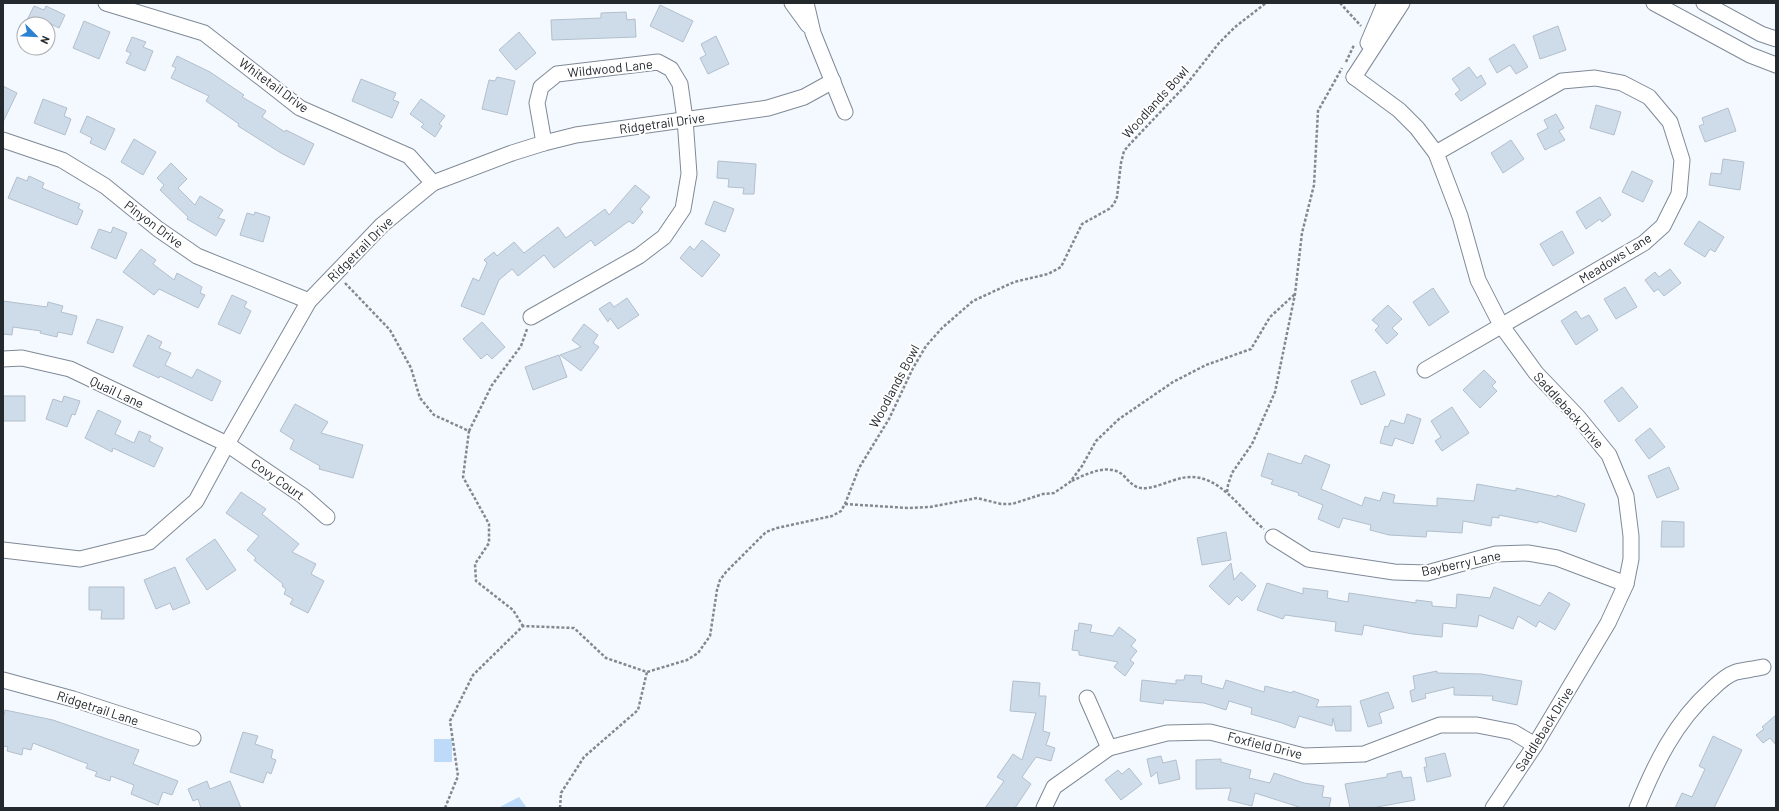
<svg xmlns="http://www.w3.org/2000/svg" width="1779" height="811" viewBox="0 0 1779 811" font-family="Barlow,sans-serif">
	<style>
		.green { fill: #bddaf8 }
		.building { fill: #cedbe9; stroke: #b2bfcc }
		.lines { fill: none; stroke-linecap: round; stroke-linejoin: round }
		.minor-casing { stroke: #7f8a97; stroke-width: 17 }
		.path { stroke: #83888d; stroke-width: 2.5; stroke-dasharray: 3 2; stroke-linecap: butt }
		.minor { stroke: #fff; stroke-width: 15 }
		.labels { text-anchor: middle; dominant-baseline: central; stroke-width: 4; stroke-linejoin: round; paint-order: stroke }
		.street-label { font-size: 13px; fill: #24292e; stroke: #fff }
	</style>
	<rect width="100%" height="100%" fill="#f4f9ff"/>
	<g class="green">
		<rect x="434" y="739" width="18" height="23"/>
		<polygon points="519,797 527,808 498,808"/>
	</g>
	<g class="building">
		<polygon points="660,5 693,21 683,42 650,26"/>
		<polygon points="34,6 44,10 46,6 65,15 59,28 51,24 25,24"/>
		<polygon points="626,12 627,20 635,19 636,37 552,40 551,20 601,18 601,13"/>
		<polygon points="84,21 110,32 99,59 73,48"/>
		<polygon points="1558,26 1566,50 1540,59 1533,36"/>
		<polygon points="519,32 536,53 516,70 499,50"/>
		<polygon points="716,36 729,64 708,74 700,58 706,55 701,44"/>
		<polygon points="132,37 146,42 143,47 153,51 145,71 126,63 131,53 126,51"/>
		<polygon points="1514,44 1528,67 1516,74 1510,65 1497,73 1489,59"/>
		<polygon points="177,56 210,72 244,95 242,97 266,111 262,117 285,132 286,130 314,144 304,165 281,153 238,126 239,124 206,101 209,96 171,78 176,68 172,66"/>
		<polygon points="1469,67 1477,78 1481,75 1486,84 1461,101 1455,94 1460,90 1452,79"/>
		<polygon points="497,77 515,81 507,115 482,109 489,80 495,81"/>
		<polygon points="361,79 396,93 393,100 399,102 392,118 352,101"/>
		<polygon points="3,86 17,93 3,122"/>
		<polygon points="43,99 67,108 64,116 71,119 65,135 34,123"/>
		<polygon points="421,99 445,116 439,124 442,126 435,137 421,127 424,124 410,114"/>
		<polygon points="1596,105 1621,112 1614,135 1590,128"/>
		<polygon points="1728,108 1736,131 1705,142 1699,126 1704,124 1702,118"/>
		<polygon points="1556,114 1564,128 1559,131 1565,140 1545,150 1537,134 1548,128 1544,120"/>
		<polygon points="87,116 115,129 105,150 90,143 92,138 80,132"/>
		<polygon points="134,139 156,152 143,175 121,162"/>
		<polygon points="1511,140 1524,159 1503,173 1491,153"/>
		<polygon points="1723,159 1744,162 1740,190 1709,185 1711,173 1721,174"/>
		<polygon points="718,161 756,164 754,194 743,194 744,188 728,187 729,179 717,178"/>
		<polygon points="171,163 187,179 178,188 195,205 200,196 223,210 218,218 225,220 216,236 187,219 188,217 160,190 164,185 157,178"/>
		<polygon points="1632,171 1653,181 1643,202 1622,192"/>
		<polygon points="29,176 44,183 42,188 80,204 78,208 83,211 77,225 8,198 17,177 27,181"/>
		<polygon points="635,185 650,197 640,209 643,212 633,224 629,221 595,246 591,240 554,268 544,255 518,276 512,269 499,280 484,315 461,306 473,278 479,281 487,263 484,260 494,252 497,256 514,242 524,253 558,227 566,238 605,209 609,215"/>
		<polygon points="1600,197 1611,215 1602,222 1600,219 1586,229 1576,212"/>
		<polygon points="714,201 734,209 725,232 705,224"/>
		<polygon points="255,212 270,217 263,242 240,235 247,213 254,215"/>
		<polygon points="1699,221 1724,237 1715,252 1710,249 1705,257 1684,244"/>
		<polygon points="113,227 127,233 116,259 91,248 99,229 111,233"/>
		<polygon points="1562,231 1574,253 1553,266 1540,244"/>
		<polygon points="702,240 720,255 702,277 680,258 690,246 694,250"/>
		<polygon points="141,249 156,260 153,264 174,280 177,273 202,287 200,293 205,295 198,308 159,289 154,295 123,272"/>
		<polygon points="1670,269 1681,283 1664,296 1658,289 1654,292 1645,280 1655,272 1659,277"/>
		<polygon points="1625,287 1637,307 1616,319 1604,299"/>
		<polygon points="1433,288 1449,312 1429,326 1413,302"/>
		<polygon points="232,295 247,302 244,307 251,311 240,334 218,324"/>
		<polygon points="627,298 639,315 618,329 610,318 608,322 599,309 610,302 614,307"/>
		<polygon points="3,301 47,307 48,302 63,306 61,312 77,316 72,335 58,332 57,337 40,333 41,331 13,327 12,335 3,334"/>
		<polygon points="1388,305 1402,319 1392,328 1398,334 1387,344 1375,330 1379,326 1372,320"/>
		<polygon points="1576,311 1581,319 1589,315 1598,330 1576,345 1561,321"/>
		<polygon points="97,319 123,327 113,353 87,343"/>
		<polygon points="482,322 505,347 492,359 487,354 481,359 463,339"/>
		<polygon points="584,324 598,335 593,343 599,347 581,371 560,355 581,347 572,340"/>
		<polygon points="148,335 162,342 159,348 171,353 165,365 192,378 197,369 221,381 212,401 160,376 159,378 133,366"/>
		<polygon points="559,355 567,377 533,390 525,367"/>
		<polygon points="1484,370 1496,382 1492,386 1497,391 1480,408 1463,390"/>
		<polygon points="1375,371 1385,395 1361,405 1351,381"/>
		<polygon points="1622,387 1638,407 1619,422 1604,401"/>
		<rect x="3" y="396" width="22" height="25"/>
		<polygon points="64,396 80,401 75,415 72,414 67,427 46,419 53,399 62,402"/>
		<polygon points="295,404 328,422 321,433 363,445 353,478 319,469 320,466 290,449 294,440 280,431"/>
		<polygon points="1452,407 1469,433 1442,451 1435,441 1441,437 1431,421"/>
		<polygon points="98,410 121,421 115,434 134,443 139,431 151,436 149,441 163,448 154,467 113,448 112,452 85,438"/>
		<polygon points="1407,414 1421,419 1413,444 1395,438 1392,446 1380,443 1385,426 1388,427 1391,420 1404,424"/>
		<polygon points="1650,428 1665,447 1649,459 1635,440"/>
		<polygon points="1268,453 1301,464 1305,455 1330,465 1321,489 1362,506 1365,497 1380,501 1383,492 1395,495 1393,503 1437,506 1437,498 1474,501 1477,484 1516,491 1516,488 1557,497 1557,495 1585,504 1576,532 1538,521 1538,523 1499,515 1499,518 1492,517 1491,526 1463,521 1462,533 1427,531 1426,537 1389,535 1370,530 1371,525 1343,518 1339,528 1318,519 1323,505 1298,495 1299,493 1271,484 1273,480 1261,476"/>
		<polygon points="1669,467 1679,489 1657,498 1648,476"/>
		<polygon points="241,492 266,509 262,514 299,544 292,552 316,564 311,574 324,581 308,613 290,604 293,599 284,594 286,589 282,586 283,584 254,560 256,558 247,550 259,536 226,513"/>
		<polygon points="1662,521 1684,522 1684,547 1661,547"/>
		<polygon points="1226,532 1231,560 1202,565 1197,538"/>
		<polygon points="215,539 236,570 207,590 186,559"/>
		<polygon points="1231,563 1234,580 1241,572 1256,586 1242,601 1237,596 1229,605 1209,586"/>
		<polygon points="175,567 190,603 173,610 170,603 156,609 144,580"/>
		<polygon points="1267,583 1303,594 1303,588 1328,591 1327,598 1348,602 1349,593 1416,603 1416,600 1432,602 1432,606 1456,608 1457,594 1490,598 1494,587 1540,606 1549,592 1570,604 1555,630 1539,621 1536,627 1518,616 1513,629 1479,615 1477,627 1443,623 1442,637 1413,634 1364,625 1362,635 1335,631 1336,622 1285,615 1283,619 1257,610"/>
		<polygon points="89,587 124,587 124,619 101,619 102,610 89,610"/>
		<polygon points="1079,623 1092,625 1090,632 1113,636 1119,627 1136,640 1131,646 1137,651 1130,660 1134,663 1125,676 1114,667 1118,662 1079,655 1079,651 1072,650 1075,630 1078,631"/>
		<polygon points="1437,671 1437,673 1481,674 1522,681 1517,705 1492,700 1493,696 1454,695 1454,687 1425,694 1426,698 1412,702 1410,691 1415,689 1413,676"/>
		<polygon points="1185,675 1202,676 1201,683 1223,689 1226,680 1264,692 1265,686 1292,693 1293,691 1319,700 1316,707 1351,706 1351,731 1336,731 1333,718 1332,726 1299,716 1295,728 1282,723 1251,714 1252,708 1229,701 1226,710 1204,703 1164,700 1163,704 1140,701 1142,680 1176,684 1176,680 1184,680"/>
		<polygon points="1013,681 1040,683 1039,696 1046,696 1043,731 1050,733 1046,745 1055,748 1051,761 1036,757 1022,777 1031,784 1015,808 985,808 1004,781 997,777 1013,754 1022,760 1036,713 1010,711"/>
		<polygon points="1388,692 1394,708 1379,713 1382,723 1368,727 1360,701"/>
		<polygon points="5,710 53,720 139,750 133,764 178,781 172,795 163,792 158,805 131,794 134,785 111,776 110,781 95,776 97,772 86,768 88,764 33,743 31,750 23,748 22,755 7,751 8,747 3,746 3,719"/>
		<polygon points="1776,715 1776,745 1770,738 1763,743 1756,735 1764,729 1762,727"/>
		<polygon points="243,732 258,736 255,744 273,750 271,758 276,760 271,774 267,772 263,783 230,772"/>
		<polygon points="1713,736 1742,750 1714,808 1675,808 1682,793 1692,797 1705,769 1699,766"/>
		<polygon points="1445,753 1451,776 1427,782 1424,767 1427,767 1425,758"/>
		<polygon points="1161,756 1163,763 1176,760 1180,779 1159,784 1157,772 1151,777 1147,759"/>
		<polygon points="1221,759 1221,762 1251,770 1249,778 1270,783 1274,773 1304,783 1324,786 1322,797 1331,798 1329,808 1302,808 1255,793 1252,806 1228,800 1231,788 1196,789 1196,760"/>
		<polygon points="1129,768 1142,784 1121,800 1105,780 1118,770 1122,774"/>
		<polygon points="1401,771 1403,778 1411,777 1415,800 1372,808 1350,808 1345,784 1387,777 1387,774"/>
		<polygon points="207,781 210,789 230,781 241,808 201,808 198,799 193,801 188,789"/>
	</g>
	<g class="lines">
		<g class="minor-casing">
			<g id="minor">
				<polyline points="106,3 204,33 300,108 409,156 433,183"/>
				<polyline points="792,3 808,25"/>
				<polyline points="806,3 813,33 845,112"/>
				<polyline points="1654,3 1750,55 1776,65"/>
				<polyline points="1704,3 1761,34 1776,39"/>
				<polyline points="1368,43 1385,3"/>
				<polyline points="1354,77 1399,110 1417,128 1436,153 1460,216 1478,280 1501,325 1536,373 1578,417 1609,455 1626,496 1631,536 1631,559 1626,584 1608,623 1535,745 1493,808"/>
				<polyline points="1354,77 1402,3"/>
				<polyline points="3,140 62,160 105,186 158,229 197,256 309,301"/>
				<polyline points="531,317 639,256 664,237 683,209 689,174 685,119 680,84 671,69 658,62 557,74 541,87 537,103 544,143"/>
				<polyline points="3,359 22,358 70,369 227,444 303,496 327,517"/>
				<polyline points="1425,370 1644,243 1663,226 1679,194 1682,160 1670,122 1649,97 1622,83 1595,78 1562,81 1436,153"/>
				<polyline points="1273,537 1308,559 1394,572 1427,573 1496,554 1528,553 1557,558 1626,584"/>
				<polyline points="3,550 80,559 149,542 196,501 227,444 309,301 382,225 433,183 512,153 544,143 576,135 768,108 804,97 833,81"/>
				<polyline points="3,680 73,699 193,738"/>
				<polyline points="1087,698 1109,748"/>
				<polyline points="1044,808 1054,787 1109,748 1167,733 1210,732 1304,756 1364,754 1440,725 1477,725 1513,732 1535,745"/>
				<path d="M 1637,808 C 1655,764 1675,722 1711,690 C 1718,683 1727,675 1736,672 C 1745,670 1754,669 1763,667"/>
			</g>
		</g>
		<g class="path">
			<polyline points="1340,3 1361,26"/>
			<polyline points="1346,62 1354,45"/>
			<polyline points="345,283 390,330 411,368 420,398 434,415 469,431 463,477 489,524 489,543 475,564 476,581 513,610 523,626"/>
			<polyline points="469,431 492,385 521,346 527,329"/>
			<path d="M 1072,481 C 1086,474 1110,462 1124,476 C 1129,481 1133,487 1141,488 C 1151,490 1171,480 1182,478 C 1218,470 1240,510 1264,529"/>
			<polyline points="1227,492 1228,485 1232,473 1252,444 1275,392 1295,294 1302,233 1314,185 1318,111 1342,68"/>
			<polyline points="845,504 908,508 930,507 977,498 1001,504 1012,504 1043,494 1054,493 1070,482 1082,466 1096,441 1119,419 1173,382 1206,365 1251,349 1270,317 1295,294"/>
			<polyline points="445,808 458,776 450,721 473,675 523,626 574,628 606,658 647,672 687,660 698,653 710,636 717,590 720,580 726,572 766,532 777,528 832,516 841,511 845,504 859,468 889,419 913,368 926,346 942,328 973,301 1014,282 1048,274 1061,267 1082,224 1109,209 1114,204 1117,197 1121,163 1124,151 1130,144 1186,85 1219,43 1235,27 1266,3"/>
			<polyline points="560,808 561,793 584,757 638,710 647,672"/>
		</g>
		<use href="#minor" class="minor"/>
	</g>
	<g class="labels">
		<g class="street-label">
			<text transform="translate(610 68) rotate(-6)">Wildwood Lane</text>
			<text transform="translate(274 85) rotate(36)">Whitetail Drive</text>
			<text transform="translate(1155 102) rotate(-48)">Woodlands Bowl</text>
			<text transform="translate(662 123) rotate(-8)">Ridgetrail Drive</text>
			<text transform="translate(154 224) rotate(37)">Pinyon Drive</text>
			<text transform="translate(360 249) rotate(-45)">Ridgetrail Drive</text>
			<text transform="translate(1615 258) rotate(-32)">Meadows Lane</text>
			<text transform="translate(894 386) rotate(-62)">Woodlands Bowl</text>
			<text transform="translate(117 392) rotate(25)">Quail Lane</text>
			<text transform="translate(1569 410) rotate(48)">Saddleback Drive</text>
			<text transform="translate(278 479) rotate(35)">Covy Court</text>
			<text transform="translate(1461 563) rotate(-12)">Bayberry Lane</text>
			<text transform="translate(98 708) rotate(18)">Ridgetrail Lane</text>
			<text transform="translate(1544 729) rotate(-58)">Saddleback Drive</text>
			<text transform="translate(1265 745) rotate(14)">Foxfield Drive</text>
		</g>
	</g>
	<rect width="1779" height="811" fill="none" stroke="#24292e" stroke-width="8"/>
	<g transform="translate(36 36) rotate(114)"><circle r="19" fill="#ffffff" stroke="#a7a9ab"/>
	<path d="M0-3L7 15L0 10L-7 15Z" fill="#2a82d0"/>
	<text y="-6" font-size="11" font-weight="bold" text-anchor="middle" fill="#24292e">N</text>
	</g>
</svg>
